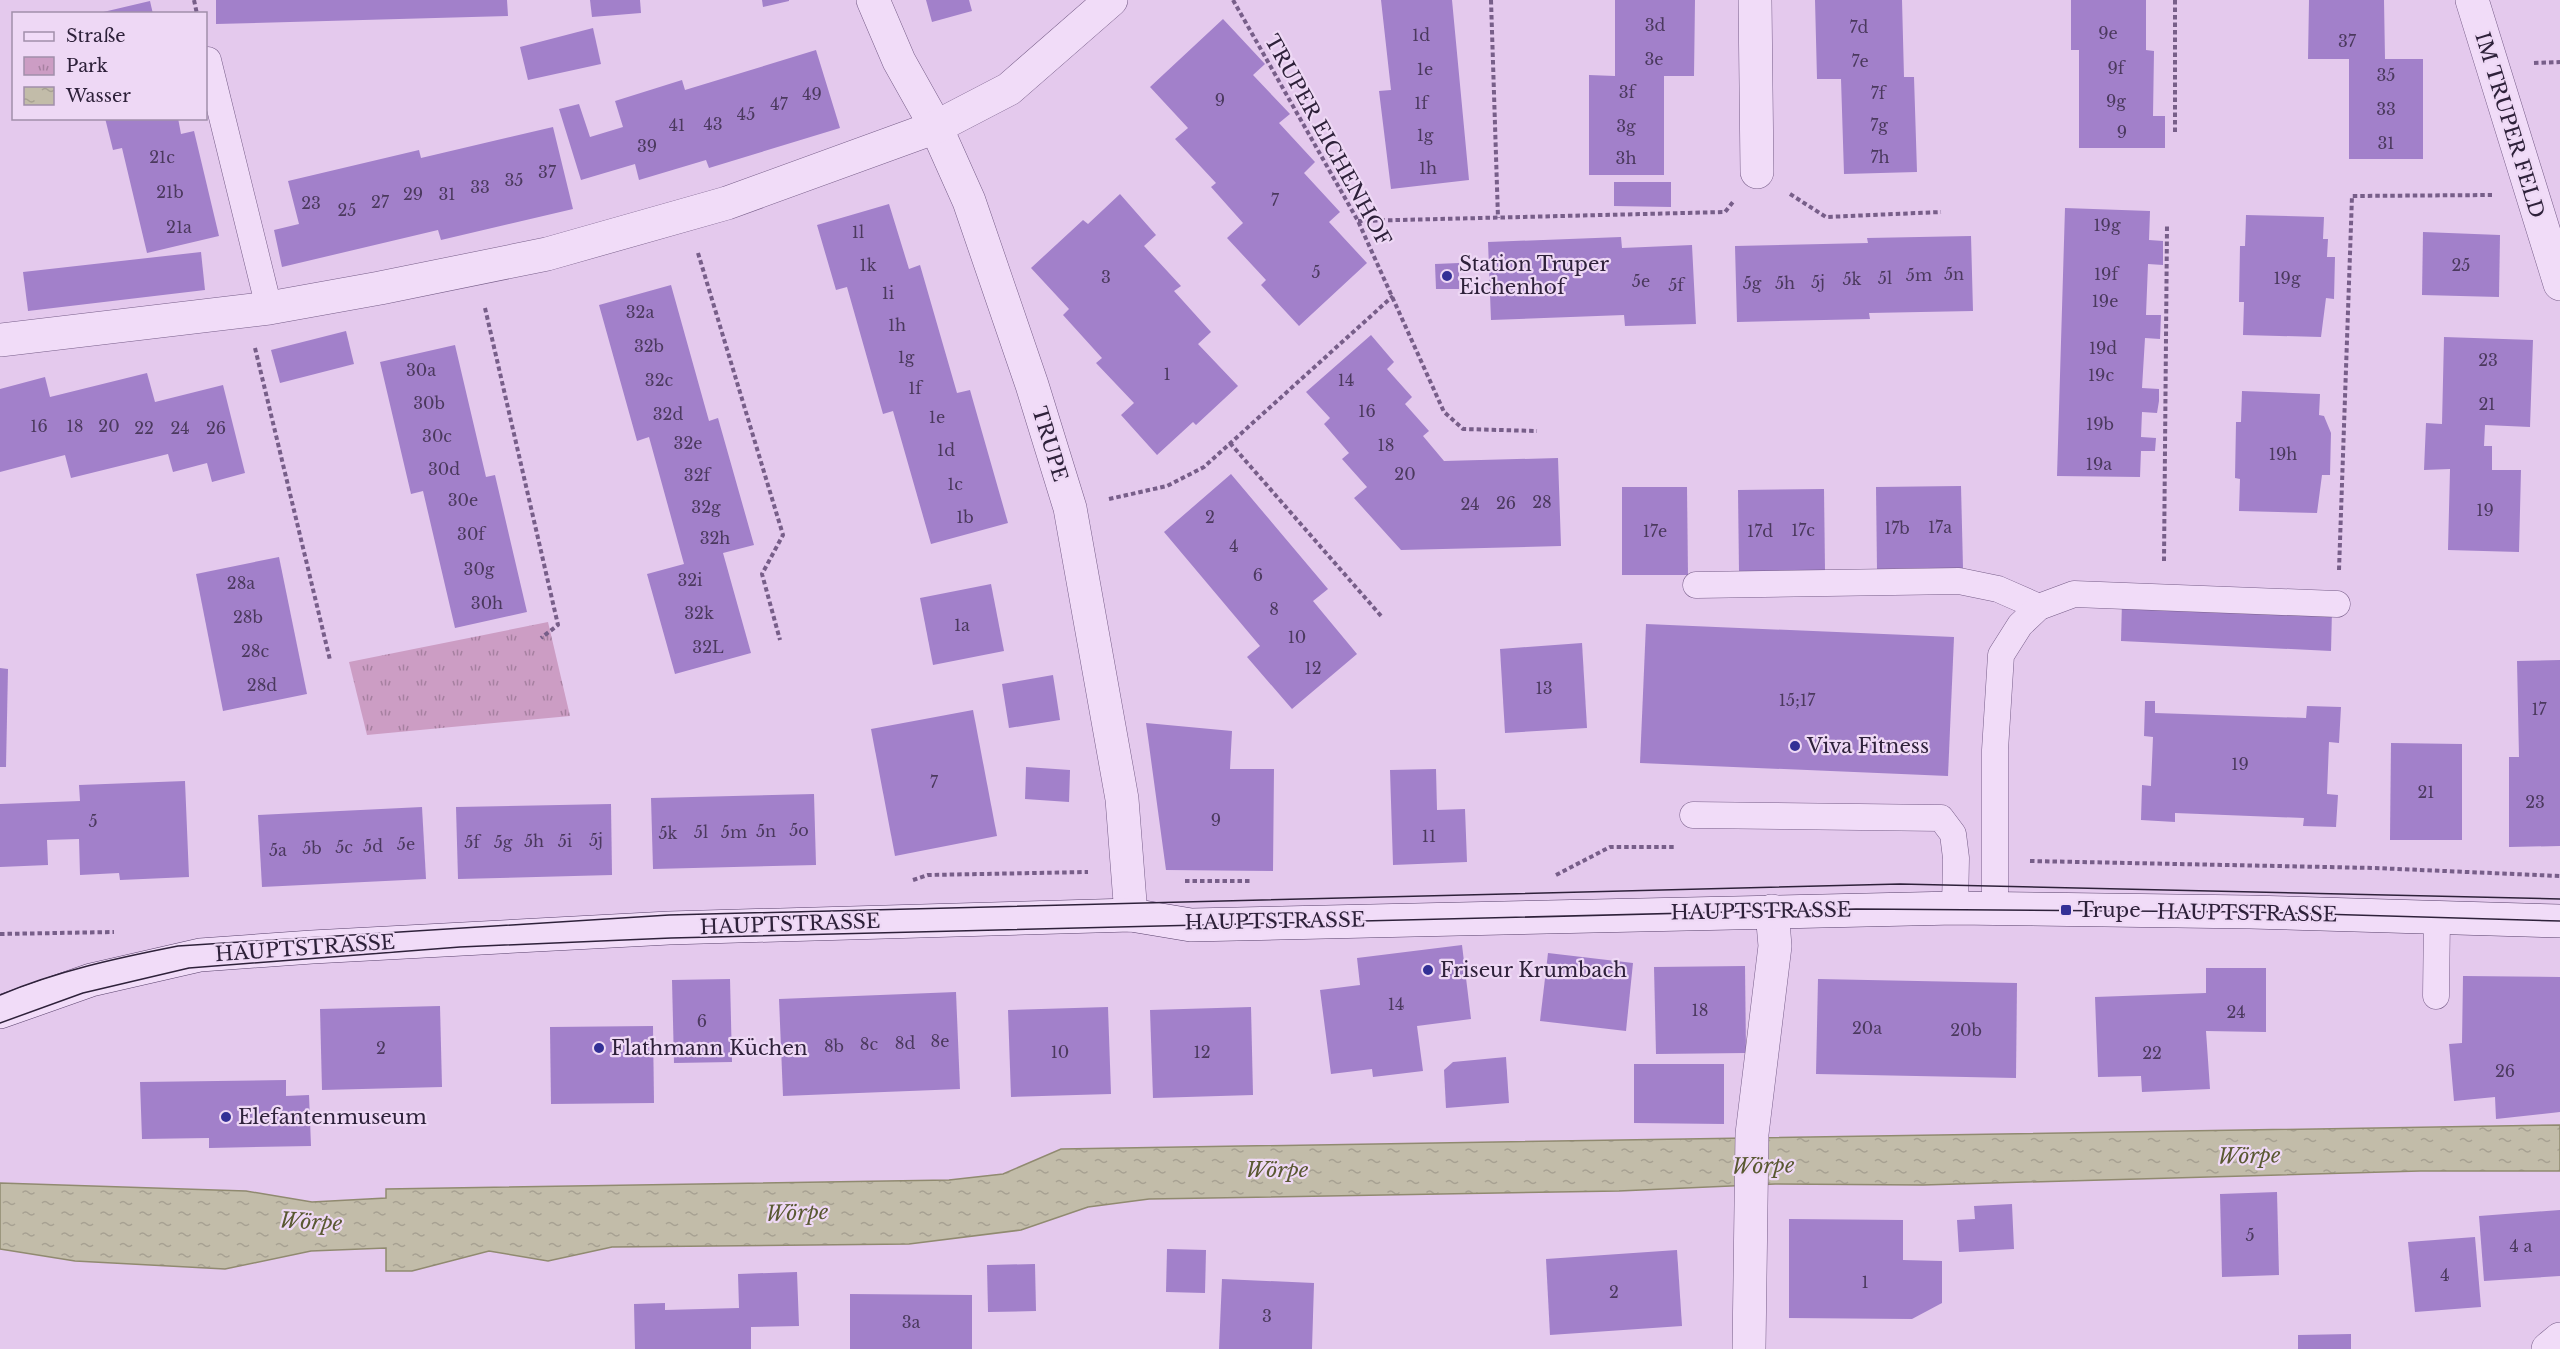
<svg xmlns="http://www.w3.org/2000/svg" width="2560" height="1349" viewBox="0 0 2560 1349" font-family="'Libre Baskerville',serif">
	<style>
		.park { fill: url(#park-tufts) }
		.water { fill: url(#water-ripples); stroke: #908a70; stroke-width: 1.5 }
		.building { fill: #a280ca }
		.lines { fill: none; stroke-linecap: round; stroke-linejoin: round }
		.lane-casing { stroke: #775e89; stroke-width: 27 }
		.street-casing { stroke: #775e89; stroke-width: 34 }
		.secondary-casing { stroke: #58416b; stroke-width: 34 }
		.path { stroke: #775e89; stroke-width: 4; stroke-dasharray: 4.5 3; stroke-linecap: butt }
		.lane { stroke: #f1dcf8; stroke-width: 26 }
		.street { stroke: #f1dcf8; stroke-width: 33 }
		.secondary { stroke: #f1dcf8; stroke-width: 33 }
		.tram { stroke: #2e213a; stroke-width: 1.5 }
		.poi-dot { fill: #333096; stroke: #eed8f5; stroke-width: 2 }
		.labels { text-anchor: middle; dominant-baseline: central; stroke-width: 4.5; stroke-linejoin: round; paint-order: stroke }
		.number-label { font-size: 16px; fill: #4b395e }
		.street-label { font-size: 20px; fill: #2e213a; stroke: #eed8f5 }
		.poi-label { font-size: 20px; fill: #2e213a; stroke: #eed8f5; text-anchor: start }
		.water-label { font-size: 21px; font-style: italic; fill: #595831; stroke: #eed8f5 }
	</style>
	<defs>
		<pattern id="park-tufts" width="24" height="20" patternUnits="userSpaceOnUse" patternTransform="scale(1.5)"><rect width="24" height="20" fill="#cc9dc4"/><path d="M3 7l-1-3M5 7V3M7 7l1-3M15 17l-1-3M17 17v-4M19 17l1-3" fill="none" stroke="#a680a0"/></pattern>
		<pattern id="water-ripples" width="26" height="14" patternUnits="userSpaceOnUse" patternTransform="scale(1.5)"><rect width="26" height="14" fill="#c2bca9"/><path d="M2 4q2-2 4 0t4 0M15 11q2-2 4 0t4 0" fill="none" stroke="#a7a192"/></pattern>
	</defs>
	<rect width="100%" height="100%" fill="#e4c9ed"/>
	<polygon class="park" points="548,622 570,716 367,735 349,662"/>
	<polygon class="water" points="2560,1125 2560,1171 2420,1171 1923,1185 1775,1184 1619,1191 1149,1199 1088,1207 1021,1230 909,1244 612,1247 548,1261 489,1251 412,1271 386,1271 386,1248 311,1251 225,1269 75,1261 0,1249 0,1183 246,1191 312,1202 386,1198 386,1189 949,1180 1003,1174 1061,1149"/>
	<g class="building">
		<polygon points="216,0 507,0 508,16 216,24"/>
		<polygon points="590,0 640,0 641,13 592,17"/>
		<polygon points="762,0 789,0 789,1 763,7"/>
		<polygon points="926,0 969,0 972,11 932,22"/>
		<polygon points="1381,0 1452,0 1469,180 1391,189 1379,91 1391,90"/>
		<polygon points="1615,0 1695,0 1694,76 1664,76 1664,175 1589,175 1589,75 1615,76"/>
		<polygon points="1815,0 1902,0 1904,77 1914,77 1917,172 1844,174 1841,79 1817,79"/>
		<polygon points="2071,0 2146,0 2146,50 2154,51 2153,116 2165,116 2165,148 2079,148 2079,50 2071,50"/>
		<polygon points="2309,0 2384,0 2385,59 2423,59 2423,159 2349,159 2349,59 2308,59"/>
		<polygon points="150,1 153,14 99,14 99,13"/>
		<polygon points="1223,19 1265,64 1253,75 1290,114 1279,123 1315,162 1304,173 1340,212 1329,222 1367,263 1299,326 1261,285 1266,280 1227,238 1243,223 1211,187 1216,183 1175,139 1188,128 1150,87"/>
		<polygon points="593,28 601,64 528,80 520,47"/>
		<polygon points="816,50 840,128 709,168 706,160 639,180 635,164 581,180 559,109 579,104 590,137 623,127 615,101 682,80 685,90"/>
		<polygon points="105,118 178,118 181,134 194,131 219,236 147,253 122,148 113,150"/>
		<polygon points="553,127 573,209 441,240 438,230 282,267 274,230 299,224 288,181 419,150 421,158"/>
		<polygon points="1614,182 1671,182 1671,207 1614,206"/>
		<polygon points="1120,194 1156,235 1144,246 1181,286 1174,291 1211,332 1198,344 1238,386 1196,425 1193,422 1157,455 1121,415 1134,403 1096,363 1102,358 1063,315 1069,309 1031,268 1083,220 1088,224"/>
		<polygon points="889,204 909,269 920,265 957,393 970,390 1008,523 931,544 893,411 883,414 847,287 836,290 817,225"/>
		<polygon points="2065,208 2150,211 2149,240 2163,241 2163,265 2148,264 2146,315 2161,315 2160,339 2145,338 2142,388 2159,389 2159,401 2157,413 2142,412 2141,437 2156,438 2155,451 2141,451 2140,477 2057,476"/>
		<polygon points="2246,215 2324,217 2323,239 2328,239 2327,257 2335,257 2334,299 2326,298 2321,337 2243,335 2244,302 2239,302 2240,246 2245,246"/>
		<polygon points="2423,232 2500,235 2499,297 2422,295"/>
		<polygon points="1971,236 1973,311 1869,313 1870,319 1737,322 1735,246 1868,243 1867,238"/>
		<polygon points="1621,237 1622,248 1692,245 1696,324 1625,326 1624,315 1491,320 1488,242"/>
		<polygon points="201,252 205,290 28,311 23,272"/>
		<polygon points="1459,263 1459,289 1436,289 1435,264"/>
		<polygon points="671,285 709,421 718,418 754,545 723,553 751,653 675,674 647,574 684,564 649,437 637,441 599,305"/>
		<polygon points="346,331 354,364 280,383 271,350"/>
		<polygon points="1371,335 1394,362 1387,369 1412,397 1405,404 1429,431 1423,436 1444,461 1558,458 1561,546 1401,550 1354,498 1367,487 1342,459 1349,453 1324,424 1330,418 1306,392"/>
		<polygon points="2444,337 2533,340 2530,427 2485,425 2484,446 2492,446 2492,470 2521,470 2519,552 2448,550 2450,469 2424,470 2426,423 2442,424"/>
		<polygon points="455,345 486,477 495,475 527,612 455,628 423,491 411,494 380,362"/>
		<polygon points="147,373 155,402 223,385 245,473 212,482 207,463 173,472 168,454 71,478 65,455 0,472 0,389 45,377 50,397"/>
		<polygon points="2242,391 2320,394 2319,415 2324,416 2331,433 2330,475 2322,475 2317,513 2239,511 2240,479 2235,478 2236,422 2241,422"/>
		<polygon points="1231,474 1328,589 1313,601 1357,654 1292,709 1247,657 1260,646 1164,532"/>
		<polygon points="1961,486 1963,568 1877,569 1876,487"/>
		<polygon points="1622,487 1687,487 1688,575 1622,575"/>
		<polygon points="1824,489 1825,571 1739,572 1738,490"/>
		<polygon points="279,557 307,694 223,711 196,574"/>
		<polygon points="991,584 1004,651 933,665 920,598"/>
		<polygon points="2122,601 2332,610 2331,651 2121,641"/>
		<polygon points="1646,624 1954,637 1948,776 1640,763"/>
		<polygon points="1582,643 1587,728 1505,733 1500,649"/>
		<polygon points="2560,660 2560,846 2509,847 2509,757 2519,757 2517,661"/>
		<polygon points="0,668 8,669 6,767 0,767"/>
		<polygon points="1053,675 1060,720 1009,728 1002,684"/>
		<polygon points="2145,701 2155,701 2155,713 2306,718 2307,706 2341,707 2339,743 2329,742 2327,794 2338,795 2336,827 2303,826 2304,818 2175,813 2175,822 2141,820 2142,785 2151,786 2153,737 2144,736"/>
		<polygon points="973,710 997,836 895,856 871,729"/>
		<polygon points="1146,723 1232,731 1230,769 1274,769 1273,871 1166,870"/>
		<polygon points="2391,743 2462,744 2462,840 2390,840"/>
		<polygon points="1026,767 1070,770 1069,802 1025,799"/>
		<polygon points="1436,769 1437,810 1465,809 1467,862 1393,865 1390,770"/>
		<polygon points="185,781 189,877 120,880 119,873 80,875 79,839 47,840 48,865 0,867 0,804 80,801 79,785"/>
		<polygon points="814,794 816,865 653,869 651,798"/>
		<polygon points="611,804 612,875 458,879 456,807"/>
		<polygon points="422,807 426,879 262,887 258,815"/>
		<polygon points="1462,945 1471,1019 1417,1026 1423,1071 1373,1077 1372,1069 1331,1074 1320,990 1360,985 1357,958"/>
		<polygon points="1548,953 1633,963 1626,1031 1540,1021"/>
		<polygon points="1745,966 1746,1053 1656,1054 1654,967"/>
		<polygon points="2206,968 2266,968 2266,1032 2206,1031 2210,1089 2142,1092 2141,1076 2098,1077 2095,997 2206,993"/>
		<polygon points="2463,976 2560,977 2560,1112 2496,1119 2495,1097 2454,1101 2449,1044 2462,1043"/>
		<polygon points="730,979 732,1062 674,1063 672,980"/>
		<polygon points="1818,979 2017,983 2016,1078 1816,1074"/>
		<polygon points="956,992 960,1089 783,1096 779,999"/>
		<polygon points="440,1006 442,1087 322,1090 320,1009"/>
		<polygon points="1108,1007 1111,1094 1011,1097 1008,1010"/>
		<polygon points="1251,1007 1253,1095 1153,1098 1150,1010"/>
		<polygon points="653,1026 654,1103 551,1104 550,1027"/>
		<polygon points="1506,1057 1509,1103 1446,1108 1444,1070 1453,1062"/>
		<polygon points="1634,1064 1724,1064 1724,1124 1634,1123"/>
		<polygon points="286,1080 286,1096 309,1095 311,1146 209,1148 209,1138 142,1139 140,1082"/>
		<polygon points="2277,1192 2279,1275 2222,1277 2220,1194"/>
		<polygon points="2012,1204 2014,1249 1959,1252 1957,1220 1975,1219 1974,1206"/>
		<polygon points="2560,1210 2560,1276 2484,1281 2479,1216"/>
		<polygon points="1789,1219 1903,1220 1903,1260 1942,1261 1942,1303 1912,1319 1789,1318"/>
		<polygon points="2475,1237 2481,1307 2415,1312 2408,1242"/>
		<polygon points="1167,1249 1206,1250 1205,1293 1166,1292"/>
		<polygon points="1677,1250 1682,1326 1550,1335 1546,1259"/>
		<polygon points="1035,1264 1036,1311 988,1312 987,1265"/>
		<polygon points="797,1272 799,1326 751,1327 751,1349 635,1349 634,1304 665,1303 665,1310 739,1308 738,1274"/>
		<polygon points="1222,1279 1314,1283 1312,1349 1219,1349"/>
		<polygon points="850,1294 972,1295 972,1349 850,1349"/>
		<polygon points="2351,1334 2351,1349 2298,1349 2298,1335"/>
	</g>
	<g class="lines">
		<g class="lane-casing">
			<g id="lane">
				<polyline points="208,60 269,308"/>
				<polyline points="1696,585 1959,581 1998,589 2039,607"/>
				<polyline points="1693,815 1941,818 1953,834 1956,858 1955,908"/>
				<polyline points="1995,909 1995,750 2001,655 2020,625 2039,607 2074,594 2337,604"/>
				<polyline points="2436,996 2437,917"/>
			</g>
		</g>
		<g class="street-casing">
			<g id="street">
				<polyline points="873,0 899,61 936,127 969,201 1032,385 1070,508 1122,799 1131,915"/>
				<polyline points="1755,0 1757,172"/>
				<polyline points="2472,0 2560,284"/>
				<polyline points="0,340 269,308 380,288 547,254 727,203 936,127 1009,89 1111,0"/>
				<polyline points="1749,1349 1752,1134 1775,946 1772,911"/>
				<polyline points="2548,1349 2560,1339"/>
			</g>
		</g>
		<g class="secondary-casing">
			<polyline id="secondary" points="0,1012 91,980 200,955 312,947 669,928 1131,915 1191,925 1955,908 2250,912 2560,921"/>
		</g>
		<g class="path">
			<polyline points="194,0 197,14"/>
			<polyline points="1233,0 1358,221 1444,412 1463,429 1537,431"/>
			<polyline points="1491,0 1498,218"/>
			<polyline points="2175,0 2175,133"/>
			<polyline points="2534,63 2560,62"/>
			<polyline points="1790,194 1826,217 1941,212"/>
			<polyline points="1358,221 1725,212 1733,202"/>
			<polyline points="698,253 783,535 762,574 780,640"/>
			<polyline points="485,308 558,625 541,638"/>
			<polyline points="255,348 330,660"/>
			<polyline points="1230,443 1382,617"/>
			<polyline points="1109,499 1167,486 1204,467 1393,296"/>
			<polyline points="2164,561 2167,226"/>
			<polyline points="2339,570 2352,196 2492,195"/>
			<polyline points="2030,861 2375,868 2560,876"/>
			<polyline points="1556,875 1610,847 1676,847"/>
			<polyline points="913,880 928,875 1088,872"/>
			<polyline points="1185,881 1252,881"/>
			<polyline points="0,934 114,932"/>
		</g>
		<use href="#lane" class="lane"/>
		<use href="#street" class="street"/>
		<use href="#secondary" class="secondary"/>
		<g class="tram">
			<path d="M 0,995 C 57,971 117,958 178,946 L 669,915 L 1900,884 L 2560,899"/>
			<polyline points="0,1023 83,993 189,968 460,947 671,938 1856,909 2250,912 2560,921"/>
		</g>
	</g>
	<g class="poi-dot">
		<circle cx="1447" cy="276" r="6"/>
		<circle cx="1795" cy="746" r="6"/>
		<rect x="2060" y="904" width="12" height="12" rx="3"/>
		<circle cx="1428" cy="970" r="6"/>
		<circle cx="599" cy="1048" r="6"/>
		<circle cx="226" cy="1117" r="6"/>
	</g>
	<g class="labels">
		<g class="number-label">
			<text x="1655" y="25">3d</text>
			<text x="1859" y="27">7d</text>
			<text x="2108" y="33">9e</text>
			<text x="1421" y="35">1d</text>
			<text x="2347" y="41">37</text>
			<text x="1654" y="59">3e</text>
			<text x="1860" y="61">7e</text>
			<text x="2116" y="68">9f</text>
			<text x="1425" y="69">1e</text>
			<text x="2386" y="75">35</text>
			<text x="1627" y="92">3f</text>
			<text x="1878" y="93">7f</text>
			<text x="812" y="94">49</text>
			<text x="1220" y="100">9</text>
			<text x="2116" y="101">9g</text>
			<text x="1421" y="103">1f</text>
			<text x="779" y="104">47</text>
			<text x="2386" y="109">33</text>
			<text x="746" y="114">45</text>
			<text x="713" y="124">43</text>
			<text x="677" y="125">41</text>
			<text x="1879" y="125">7g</text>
			<text x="1626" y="126">3g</text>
			<text x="2122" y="132">9</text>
			<text x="1425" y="135">1g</text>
			<text x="2386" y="143">31</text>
			<text x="647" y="146">39</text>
			<text x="162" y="157">21c</text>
			<text x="1880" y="157">7h</text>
			<text x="1626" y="158">3h</text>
			<text x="1428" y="168">1h</text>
			<text x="547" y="172">37</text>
			<text x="514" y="180">35</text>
			<text x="480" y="187">33</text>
			<text x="170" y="192">21b</text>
			<text x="413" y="194">29</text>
			<text x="447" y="194">31</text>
			<text x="1275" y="200">7</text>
			<text x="380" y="202">27</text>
			<text x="311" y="203">23</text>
			<text x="347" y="210">25</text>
			<text x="2107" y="225">19g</text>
			<text x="179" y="227">21a</text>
			<text x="858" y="232">1l</text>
			<text x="868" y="265">1k</text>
			<text x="2461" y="265">25</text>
			<text x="1316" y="272">5</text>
			<text x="1954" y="274">5n</text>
			<text x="2106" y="274">19f</text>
			<text x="1919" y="275">5m</text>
			<text x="1106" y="277">3</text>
			<text x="1885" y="278">5l</text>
			<text x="2287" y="278">19g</text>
			<text x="1852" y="279">5k</text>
			<text x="1641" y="281">5e</text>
			<text x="1818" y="282">5j</text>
			<text x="1752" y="283">5g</text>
			<text x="1785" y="283">5h</text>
			<text x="1676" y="285">5f</text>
			<text x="888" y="293">1i</text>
			<text x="2105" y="301">19e</text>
			<text x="640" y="312">32a</text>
			<text x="897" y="325">1h</text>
			<text x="649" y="346">32b</text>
			<text x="2103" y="348">19d</text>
			<text x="906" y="357">1g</text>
			<text x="2488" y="360">23</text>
			<text x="421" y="370">30a</text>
			<text x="1167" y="374">1</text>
			<text x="2101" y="375">19c</text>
			<text x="659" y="380">32c</text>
			<text x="1346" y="380">14</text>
			<text x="915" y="388">1f</text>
			<text x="429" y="403">30b</text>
			<text x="2487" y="404">21</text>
			<text x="1367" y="411">16</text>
			<text x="668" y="414">32d</text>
			<text x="937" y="417">1e</text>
			<text x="2100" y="424">19b</text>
			<text x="39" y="426">16</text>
			<text x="75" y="426">18</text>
			<text x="109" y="426">20</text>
			<text x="144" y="428">22</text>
			<text x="180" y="428">24</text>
			<text x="216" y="428">26</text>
			<text x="437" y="436">30c</text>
			<text x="688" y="443">32e</text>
			<text x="1386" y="445">18</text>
			<text x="946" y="450">1d</text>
			<text x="2283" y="454">19h</text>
			<text x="2099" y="464">19a</text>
			<text x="444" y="469">30d</text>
			<text x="1405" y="474">20</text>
			<text x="697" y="475">32f</text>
			<text x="955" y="484">1c</text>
			<text x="463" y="500">30e</text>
			<text x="1542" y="502">28</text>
			<text x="1506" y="503">26</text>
			<text x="1470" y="504">24</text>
			<text x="706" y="507">32g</text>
			<text x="2485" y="510">19</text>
			<text x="965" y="517">1b</text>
			<text x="1210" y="517">2</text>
			<text x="1940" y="527">17a</text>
			<text x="1897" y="528">17b</text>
			<text x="1803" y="530">17c</text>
			<text x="1655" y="531">17e</text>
			<text x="1760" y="531">17d</text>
			<text x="471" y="534">30f</text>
			<text x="715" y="538">32h</text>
			<text x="1234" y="546">4</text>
			<text x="479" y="569">30g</text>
			<text x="1258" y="575">6</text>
			<text x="690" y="580">32i</text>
			<text x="241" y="583">28a</text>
			<text x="487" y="603">30h</text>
			<text x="1274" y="609">8</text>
			<text x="699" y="613">32k</text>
			<text x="248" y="617">28b</text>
			<text x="962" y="625">1a</text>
			<text x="1297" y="637">10</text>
			<text x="708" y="647">32L</text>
			<text x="255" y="651">28c</text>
			<text x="1313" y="668">12</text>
			<text x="262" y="685">28d</text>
			<text x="1544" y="688">13</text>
			<text x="1797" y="700">15;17</text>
			<text x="2539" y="709">17</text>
			<text x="2240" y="764">19</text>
			<text x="934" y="782">7</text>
			<text x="2426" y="792">21</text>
			<text x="2535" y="802">23</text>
			<text x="1216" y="820">9</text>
			<text x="93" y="821">5</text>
			<text x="799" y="830">5o</text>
			<text x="766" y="831">5n</text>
			<text x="701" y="832">5l</text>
			<text x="734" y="832">5m</text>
			<text x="668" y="833">5k</text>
			<text x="1429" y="836">11</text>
			<text x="596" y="840">5j</text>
			<text x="534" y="841">5h</text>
			<text x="565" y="841">5i</text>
			<text x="472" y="842">5f</text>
			<text x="503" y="842">5g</text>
			<text x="406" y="844">5e</text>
			<text x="373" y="846">5d</text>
			<text x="344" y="847">5c</text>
			<text x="312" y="848">5b</text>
			<text x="278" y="850">5a</text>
			<text x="1396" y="1004">14</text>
			<text x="1700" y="1010">18</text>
			<text x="2236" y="1012">24</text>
			<text x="702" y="1021">6</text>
			<text x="1867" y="1028">20a</text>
			<text x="1966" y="1030">20b</text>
			<text x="940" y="1041">8e</text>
			<text x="905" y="1043">8d</text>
			<text x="869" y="1044">8c</text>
			<text x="834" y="1046">8b</text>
			<text x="381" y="1048">2</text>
			<text x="1060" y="1052">10</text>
			<text x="1202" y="1052">12</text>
			<text x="2152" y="1053">22</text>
			<text x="2505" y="1071">26</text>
			<text x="2250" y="1235">5</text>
			<text x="2521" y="1246">4 a</text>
			<text x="2445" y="1275">4</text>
			<text x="1865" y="1282">1</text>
			<text x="1614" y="1292">2</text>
			<text x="1267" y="1316">3</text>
			<text x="911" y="1322">3a</text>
		</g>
		<g class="street-label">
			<text transform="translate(2510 125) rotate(73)">IM TRUPER FELD</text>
			<text transform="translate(1328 140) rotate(61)">TRUPER EICHENHOF</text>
			<text transform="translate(1050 444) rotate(73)">TRUPE</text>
			<text transform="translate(1761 911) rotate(-1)">HAUPTSTRASSE</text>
			<text transform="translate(2247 913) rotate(1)">HAUPTSTRASSE</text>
			<text transform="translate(1275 921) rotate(-1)">HAUPTSTRASSE</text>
			<text transform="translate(790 924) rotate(-2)">HAUPTSTRASSE</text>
			<text transform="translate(305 948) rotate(-4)">HAUPTSTRASSE</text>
		</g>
		<g class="poi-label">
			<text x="1459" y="264">Station Truper<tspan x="1459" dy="23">Eichenhof</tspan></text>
			<text x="1807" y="746">Viva Fitness</text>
			<text x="2078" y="910">Trupe</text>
			<text x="1440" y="970">Friseur Krumbach</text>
			<text x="611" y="1048">Flathmann Küchen</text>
			<text x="238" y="1117">Elefantenmuseum</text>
		</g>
		<g class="water-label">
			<text transform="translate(2249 1156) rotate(-1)">Wörpe</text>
			<text transform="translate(1763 1166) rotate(-1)">Wörpe</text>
			<text x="1277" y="1170">Wörpe</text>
			<text transform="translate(797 1213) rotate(-2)">Wörpe</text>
			<text transform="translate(311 1222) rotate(3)">Wörpe</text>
		</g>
	</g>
	<rect x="12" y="12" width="195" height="108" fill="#eed8f5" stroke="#a18faa" stroke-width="1.5"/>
	<rect x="24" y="32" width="30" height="9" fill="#f1dcf8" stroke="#a18faa" stroke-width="1.5"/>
	<text x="66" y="42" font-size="18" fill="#2e213a">Straße</text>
	<rect x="24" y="57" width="30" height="18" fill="url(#park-tufts)" stroke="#a18faa" stroke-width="1.5"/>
	<text x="66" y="72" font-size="18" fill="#2e213a">Park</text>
	<rect x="24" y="87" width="30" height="18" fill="url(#water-ripples)" stroke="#a18faa" stroke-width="1.5"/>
	<text x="66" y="102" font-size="18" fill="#2e213a">Wasser</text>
</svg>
